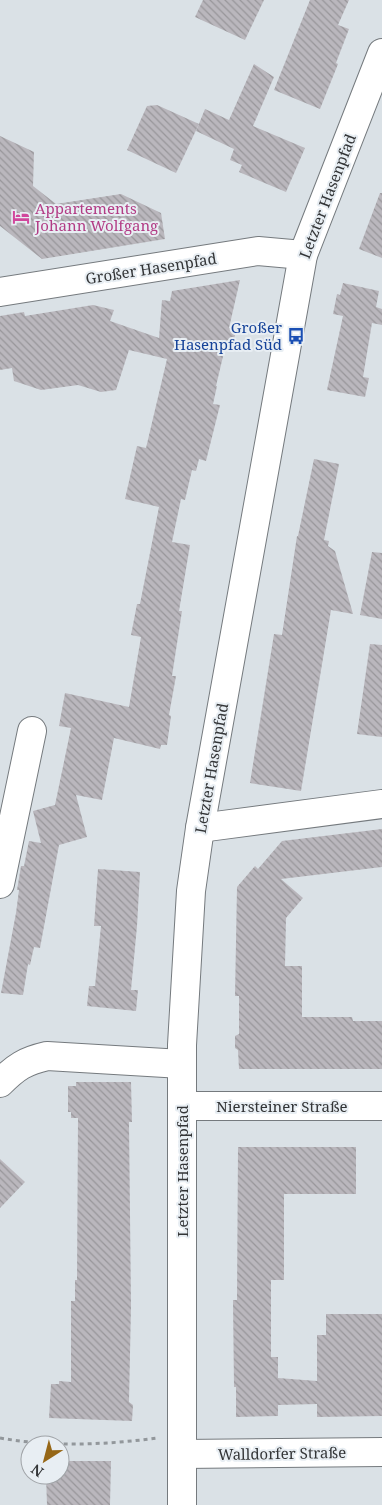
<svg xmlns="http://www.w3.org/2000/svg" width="382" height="1505" viewBox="0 0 382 1505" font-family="'Noto Serif',serif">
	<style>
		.building { fill: url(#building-back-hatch) }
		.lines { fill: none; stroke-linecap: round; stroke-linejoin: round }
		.street-casing { stroke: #757a7e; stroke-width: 30 }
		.path { stroke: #92979b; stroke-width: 3; stroke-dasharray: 4 4; stroke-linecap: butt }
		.street { stroke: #fff; stroke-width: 28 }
		.labels { text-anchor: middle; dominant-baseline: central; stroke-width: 4; stroke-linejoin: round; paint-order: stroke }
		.street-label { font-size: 15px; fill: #333537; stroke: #e8eef3 }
		.hotel-label { font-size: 15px; fill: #b23c85; stroke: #e8eef3; text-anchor: start }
		.transit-label { font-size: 15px; fill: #164399; stroke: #e8eef3; text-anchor: end }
	</style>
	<defs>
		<pattern id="building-back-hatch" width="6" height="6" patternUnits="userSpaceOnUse" patternTransform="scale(1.25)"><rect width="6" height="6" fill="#bab7bd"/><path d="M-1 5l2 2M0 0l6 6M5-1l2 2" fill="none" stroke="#98969a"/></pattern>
	</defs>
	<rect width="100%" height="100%" fill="#dae1e6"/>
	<g class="building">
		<polygon points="203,0 264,0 245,40 195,17"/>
		<polygon points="310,0 349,0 338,25 349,29 336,63 338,64 320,109 274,90"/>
		<polygon points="254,64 274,77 253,126 305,148 286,192 239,172 242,165 230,160 234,149 196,131 205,109 229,120"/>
		<polygon points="157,105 199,124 176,173 127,150 147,106"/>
		<polygon points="0,136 34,152 33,186 56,204 121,194 161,213 165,239 42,259 0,226"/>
		<polygon points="380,193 382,193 382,258 359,249"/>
		<polygon points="240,280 229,328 236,330 232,350 225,348 216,386 217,386 213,404 220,405 206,461 199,459 196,471 192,470 185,500 181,499 172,542 190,545 179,611 182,611 172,676 176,676 169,715 171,716 167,745 161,745 160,749 114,738 102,800 76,795 87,837 59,845 40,948 34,947 30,965 28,964 23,995 1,993 16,913 19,890 17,890 21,866 24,866 29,841 41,843 33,811 55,805 71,728 59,726 65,693 129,707 141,637 131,635 137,604 140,604 159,507 125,499 137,446 146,448 167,359 129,350 116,390 101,392 78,385 41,390 14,381 12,368 0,370 0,316 24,312 25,316 93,305 114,310 110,321 159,338 162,300 170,301 172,291"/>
		<polygon points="343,283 379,291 376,307 382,309 382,325 372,323 363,377 369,378 365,397 327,390 343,316 333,314 337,294 340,295"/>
		<polygon points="314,459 339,464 324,540 329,541 328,546 335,551 353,614 331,610 301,791 250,783 274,634 282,635 297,536 298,536"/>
		<polygon points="372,552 382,553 382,619 360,615"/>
		<polygon points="370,644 382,645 382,737 357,734"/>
		<polygon points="382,829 382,867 281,879 303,898 286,918 285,966 302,966 302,1017 352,1017 353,1021 382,1021 382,1069 239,1069 238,1050 235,1048 235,1036 239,1034 239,996 235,996 237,887 255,866 258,869 282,841"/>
		<polygon points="98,869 140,872 137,926 131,990 138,990 136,1011 87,1006 89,986 95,986 101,926 94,926"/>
		<polygon points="76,1082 131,1082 132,1122 129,1122 131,1306 129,1402 133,1405 132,1421 49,1418 51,1384 59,1384 59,1381 71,1382 71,1301 75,1301 75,1280 77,1280 78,1118 71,1118 71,1112 68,1112 68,1086 76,1086"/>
		<polygon points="238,1147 356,1147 356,1194 284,1194 284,1280 271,1280 271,1357 278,1357 278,1378 317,1381 317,1335 326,1335 326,1314 382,1314 382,1416 317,1417 317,1404 278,1405 278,1416 236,1417 236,1387 234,1387 233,1300 237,1300"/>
		<polygon points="0,1159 25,1182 0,1208"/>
		<polygon points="60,1461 111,1461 110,1505 47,1505 46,1475 60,1475"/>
	</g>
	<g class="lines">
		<g class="street-casing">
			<g id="street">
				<polyline points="0,292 258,251 303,255"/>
				<polyline points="200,828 382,804"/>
				<polyline points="0,884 32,731"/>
				<path d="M 0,1083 C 16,1067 25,1061 47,1056 L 182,1064"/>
				<polyline points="182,1106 382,1106"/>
				<polyline points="182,1454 382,1452"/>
				<polyline points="182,1505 182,1045 191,891 200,828 303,255 382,53"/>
			</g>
		</g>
		<path class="path" d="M 0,1438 C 51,1447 105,1445 157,1438"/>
		<use href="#street" class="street"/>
	</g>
	<defs>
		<g id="hotel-bare" transform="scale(1.35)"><path d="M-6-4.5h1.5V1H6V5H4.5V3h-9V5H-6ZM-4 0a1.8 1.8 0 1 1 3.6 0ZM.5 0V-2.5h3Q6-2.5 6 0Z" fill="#d1479c" stroke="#e8eef3" stroke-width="2.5" paint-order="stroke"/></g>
		<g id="bus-bare" transform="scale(1.35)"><path d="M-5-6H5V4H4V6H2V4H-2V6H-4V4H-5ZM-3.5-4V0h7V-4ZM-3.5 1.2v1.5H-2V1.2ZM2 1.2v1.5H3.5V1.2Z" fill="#1a4fb4" stroke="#e8eef3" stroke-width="2.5" paint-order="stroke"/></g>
	</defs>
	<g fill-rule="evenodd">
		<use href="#hotel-bare" x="21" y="217"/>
		<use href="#bus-bare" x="296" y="336"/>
	</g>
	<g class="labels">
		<g class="street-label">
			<text transform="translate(327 196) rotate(-69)">Letzter Hasenpfad</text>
			<text transform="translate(151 268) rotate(-9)">Großer Hasenpfad</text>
			<text transform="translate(211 768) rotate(-80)">Letzter Hasenpfad</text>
			<text x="282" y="1106">Niersteiner Straße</text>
			<text transform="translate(182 1171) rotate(-90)">Letzter Hasenpfad</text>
			<text transform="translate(282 1453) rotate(-1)">Walldorfer Straße</text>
		</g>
		<g class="hotel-label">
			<text x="35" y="208">Appartements<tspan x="35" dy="17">Johann Wolfgang</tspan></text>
		</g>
		<g class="transit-label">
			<text x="282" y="327">Großer<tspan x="282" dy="17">Hasenpfad Süd</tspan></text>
		</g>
	</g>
	<g transform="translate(45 1460) rotate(216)"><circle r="24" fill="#e8eef3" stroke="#a0a4a8"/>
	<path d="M0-4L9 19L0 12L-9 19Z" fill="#966717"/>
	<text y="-8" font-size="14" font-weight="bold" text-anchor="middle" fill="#333537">N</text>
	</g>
</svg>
